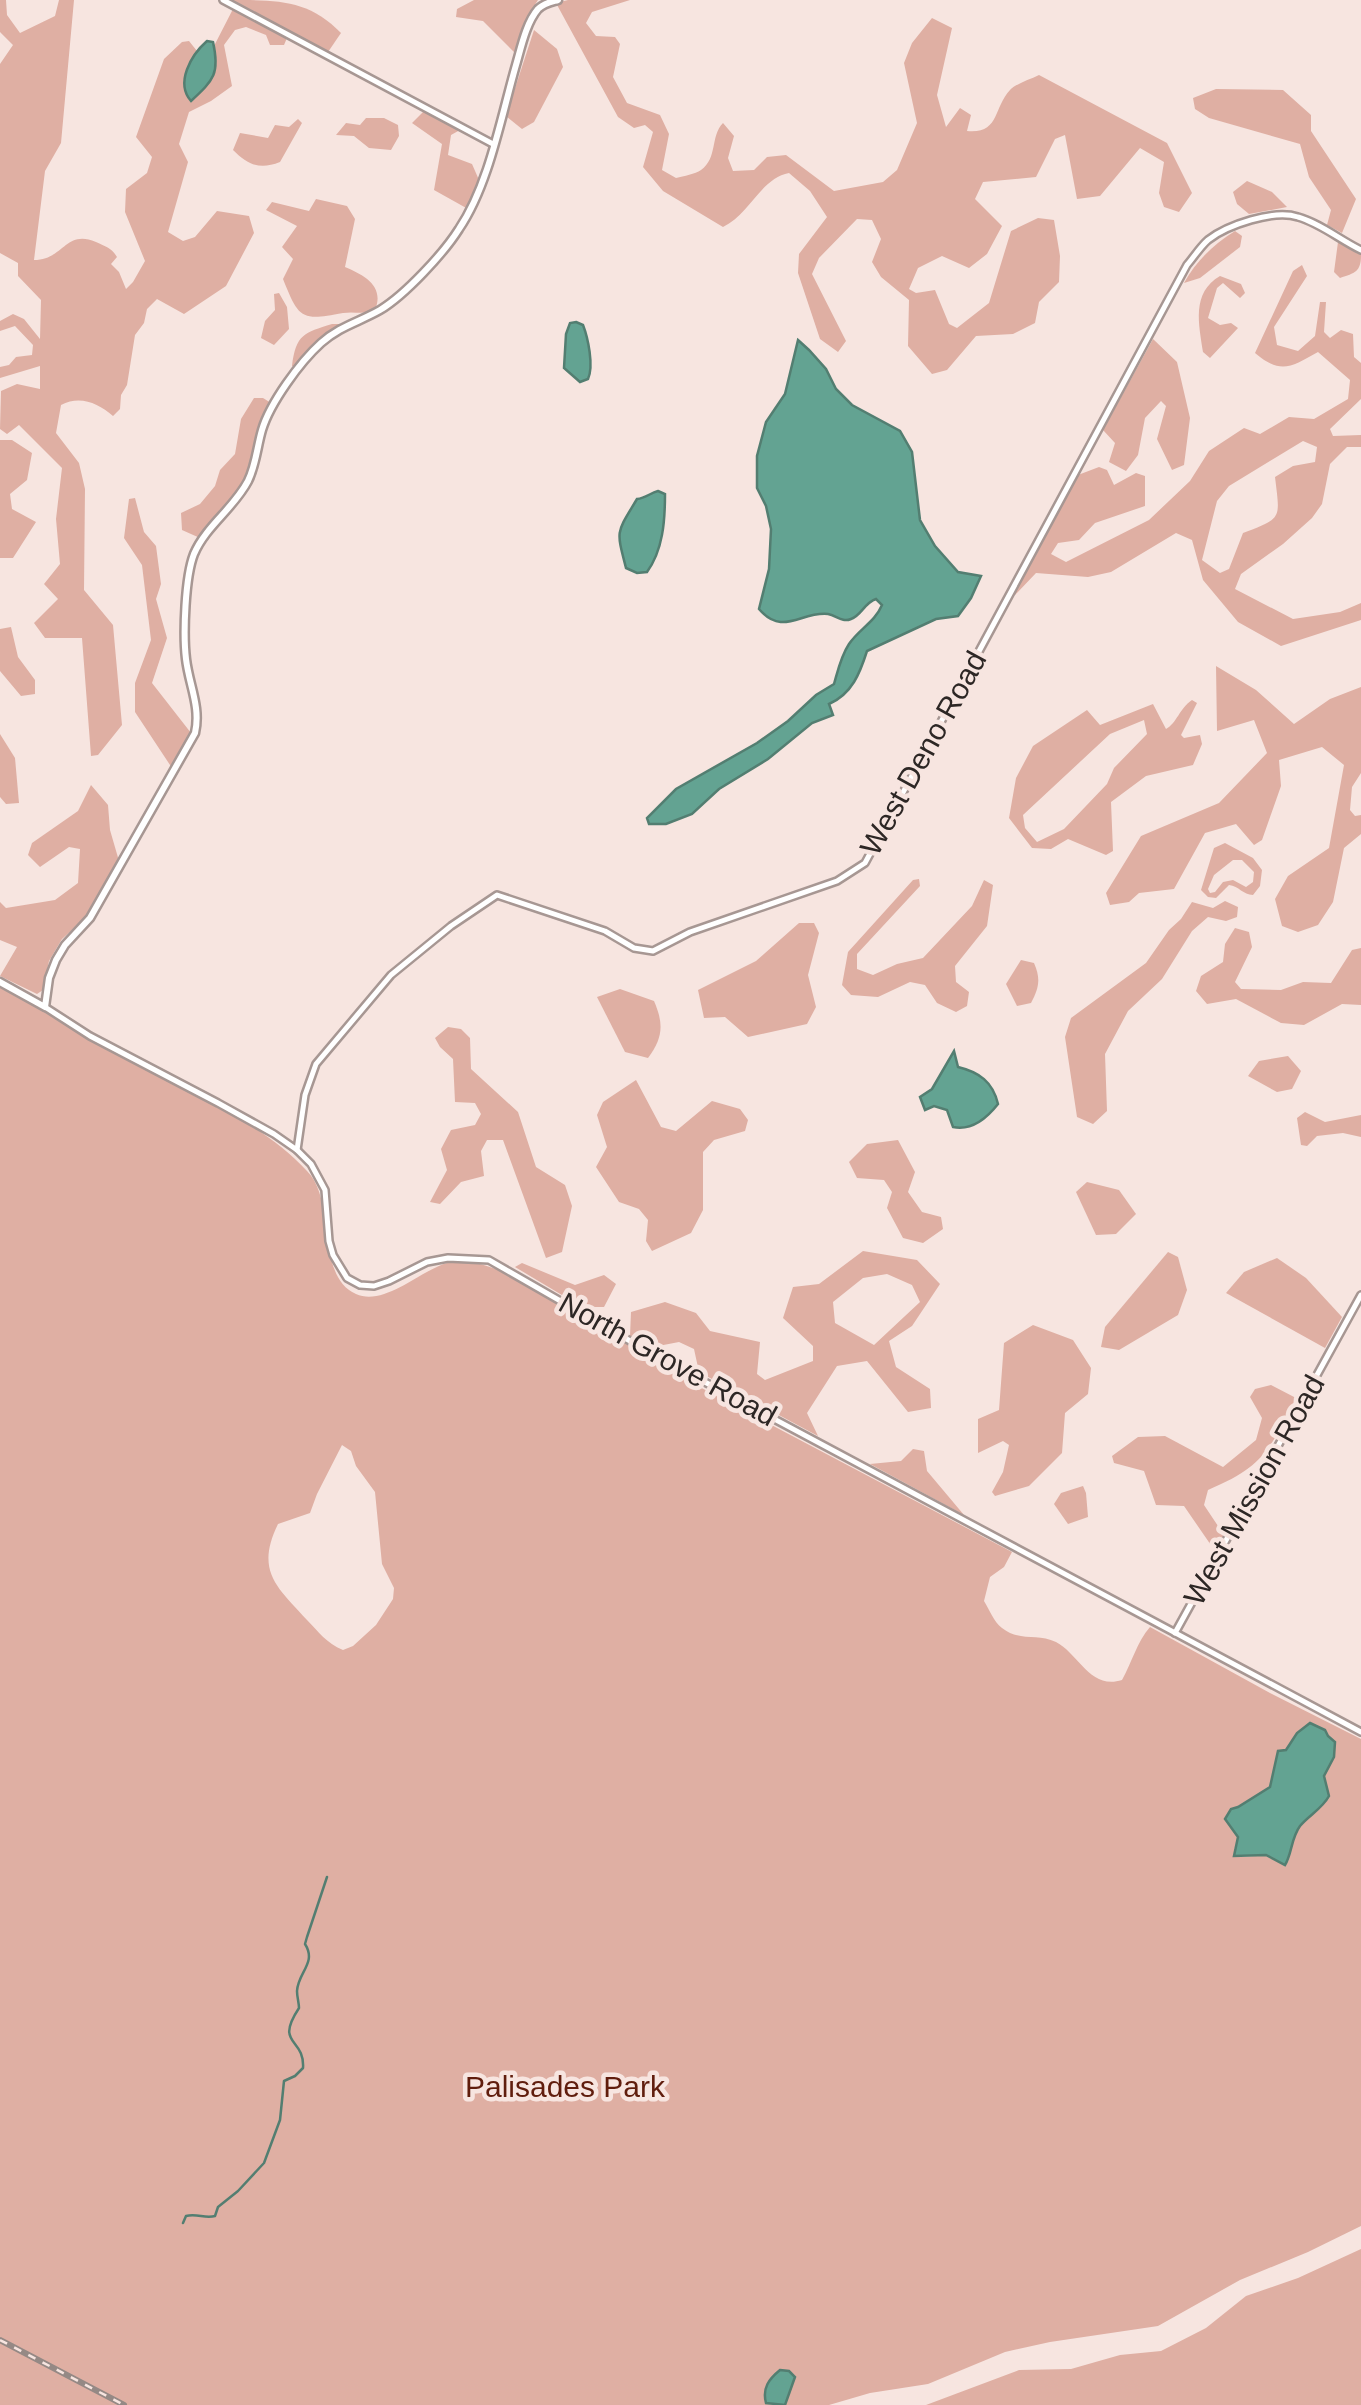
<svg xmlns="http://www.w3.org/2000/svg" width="1361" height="2405" viewBox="0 0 1361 2405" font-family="Arial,sans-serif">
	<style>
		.green { fill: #dfafa3; fill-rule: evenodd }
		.water { fill: #63a392; stroke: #537e71; stroke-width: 2.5 }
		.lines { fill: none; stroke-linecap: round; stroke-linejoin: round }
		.stream { stroke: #537e71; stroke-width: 2.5 }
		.minor-casing { stroke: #a79793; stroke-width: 10 }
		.tertiary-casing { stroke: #a79793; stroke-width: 11 }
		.minor { stroke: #fff; stroke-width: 5 }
		.tertiary { stroke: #fff; stroke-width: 6 }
		.rail-casing { stroke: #958985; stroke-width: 6 }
		.rail { stroke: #f7e5e0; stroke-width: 2.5; stroke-dasharray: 8; stroke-linecap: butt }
		.labels { text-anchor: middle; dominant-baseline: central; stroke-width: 9; stroke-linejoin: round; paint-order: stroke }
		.street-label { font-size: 30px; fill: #2d2725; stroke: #f7e5e0 }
		.park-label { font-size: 30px; fill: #601d0d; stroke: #f7e5e0 }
	</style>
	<rect width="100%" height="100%" fill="#f7e5e0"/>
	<g class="green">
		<path d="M 0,0 L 6,0 L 7,15 L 20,33 L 55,16 L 59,0 L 74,0 L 61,143 L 45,171 L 34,260 C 64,260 65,229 96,242 C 106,247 111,247 117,257 L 111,264 L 119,272 L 126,289 L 133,282 L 145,261 L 125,212 L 126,189 L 147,173 L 152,157 L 136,137 L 164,59 L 182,42 L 189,41 L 197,51 L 186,71 L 216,57 L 214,46 L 233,9 L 287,38 L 284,45 L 270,45 L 266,35 L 246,27 L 235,30 L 224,45 L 232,86 L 211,101 L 189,112 L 179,144 L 188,162 L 168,232 L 183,241 L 195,237 L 217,211 L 249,216 L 254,233 L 226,286 L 184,314 L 157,299 L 147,309 L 144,323 L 135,335 L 127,385 L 121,395 L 120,409 L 113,416 C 98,403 80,395 61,405 L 56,433 L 79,463 L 85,489 L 84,590 L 113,625 L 122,725 L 98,755 L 91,756 L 82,638 L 45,638 L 34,623 L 58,599 L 44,584 L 60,564 L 56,519 L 62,468 L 19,425 L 7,434 L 0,429 L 1,391 L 17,384 L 40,389 L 40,366 L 0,378 L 0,367 L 9,365 L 16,357 L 32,355 L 33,345 L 15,326 L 0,331 L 0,321 L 13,314 L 24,319 L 40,339 L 41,300 L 18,276 L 18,263 L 0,253 L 0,64 L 13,45 L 0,32 Z"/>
		<path d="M 231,0 C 279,0 309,0 341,33 L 328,52 Z"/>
		<polygon points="474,0 538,0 531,11 515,53 483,21 456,17 457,9"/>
		<path d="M 568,0 L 630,0 L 592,12 L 586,23 L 596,36 L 615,37 L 620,44 L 613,77 L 627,103 L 660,115 L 669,134 L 662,170 L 676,178 C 684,176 695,174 701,170 C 718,158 710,136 723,123 L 734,136 L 728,158 L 733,171 L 754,170 L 767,157 L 786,155 L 834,191 L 883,182 L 897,170 L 917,123 L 904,63 L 912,43 L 932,18 L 952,28 L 937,95 L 946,127 L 960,108 L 971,115 L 967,131 C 1000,134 993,108 1010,90 C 1017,83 1029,80 1039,75 L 1167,143 L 1192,193 L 1179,212 L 1164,207 L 1159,193 L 1164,162 L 1140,148 L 1100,196 L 1077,199 L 1065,135 L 1055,139 L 1036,177 L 983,182 L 975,199 L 1002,226 L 987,254 L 969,268 L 942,256 L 918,268 L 909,289 L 916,293 L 935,290 L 949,324 L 957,328 L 989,303 L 1011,231 L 1038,218 L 1054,220 L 1060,256 L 1059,282 L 1039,302 L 1035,323 L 1013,334 L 976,336 L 947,370 L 932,374 L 908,346 L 909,300 L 881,277 L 872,262 L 881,239 L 872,220 L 857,219 L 819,258 L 812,274 L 846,341 L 838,352 L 820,339 L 798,273 L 799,254 L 827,217 L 810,191 L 789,173 C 761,178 749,215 723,227 L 663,191 L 643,167 L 653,132 L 645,125 L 634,128 L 618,117 L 556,3 Z"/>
		<polygon points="534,30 557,49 563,67 534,122 522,129 506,116"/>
		<polygon points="1216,89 1283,90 1311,115 1311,131 1356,199 1342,233 1327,225 1331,210 1309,177 1300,144 1209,118 1195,109 1193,98"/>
		<polygon points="424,111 460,130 451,135 448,155 472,164 479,180 468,209 434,190 442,144 412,123"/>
		<polygon points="366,118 384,118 398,125 399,136 391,150 369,148 354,136 336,135 346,123 360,125"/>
		<path d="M 298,119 L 302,123 L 280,162 C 260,170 248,165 233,150 L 240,133 L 268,138 L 275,125 L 289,127 Z"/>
		<polygon points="1247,181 1272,192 1287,207 1249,214 1237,204 1233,192"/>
		<path d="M 316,199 L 347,206 L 355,219 L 345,267 C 364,275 385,286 375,310 C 363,315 355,311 343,313 C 301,321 299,319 283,279 L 293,259 L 282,247 L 297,226 L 266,210 L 272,202 L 309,211 Z"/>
		<path d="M 1235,231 L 1242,236 L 1240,247 L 1200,278 L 1184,283 C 1197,260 1213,245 1235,231 Z"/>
		<path d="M 1338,242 L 1361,255 C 1361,272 1355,273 1340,278 L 1334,272 Z"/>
		<path d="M 1302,265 L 1307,276 L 1274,327 L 1277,345 L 1298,351 L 1315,336 L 1320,302 L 1326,302 L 1324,332 L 1330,338 L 1341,330 L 1353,334 L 1354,357 L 1361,363 L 1361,399 L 1330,429 L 1333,436 L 1361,435 L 1361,447 L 1347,447 L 1330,464 L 1322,504 L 1312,518 L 1283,544 L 1241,574 L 1235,589 L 1293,619 L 1340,612 L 1361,603 L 1361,620 L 1281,646 L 1238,622 L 1203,580 L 1192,540 L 1176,533 L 1111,572 L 1088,577 L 1036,573 L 1015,595 L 1012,594 L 1078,475 L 1099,467 L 1107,470 L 1114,485 L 1136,473 L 1145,476 L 1145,506 L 1095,523 L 1079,540 L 1058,543 L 1051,554 L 1066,562 L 1149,520 L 1190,481 L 1209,451 L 1244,428 L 1260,434 L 1289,417 L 1314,419 L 1348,399 L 1350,380 L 1318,352 C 1291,367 1281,375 1255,353 L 1293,271 ZM 1303,441 L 1317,447 L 1315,462 L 1293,466 L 1275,477 C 1280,519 1283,518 1243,533 L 1229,569 L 1220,573 L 1202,560 L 1217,501 L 1229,486 Z"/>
		<path d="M 1220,276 L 1241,284 L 1245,293 L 1240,298 L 1223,283 L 1217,288 L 1208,318 L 1220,325 L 1231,323 L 1238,328 L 1210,358 L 1203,352 C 1199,324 1191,293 1220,276 Z"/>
		<polygon points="279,293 287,307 289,329 274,345 261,338 265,321 275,310 274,294"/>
		<path d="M 332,324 L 341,324 L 327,332 L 297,368 L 292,366 C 296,334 304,333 332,324 Z"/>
		<polygon points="1153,339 1177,362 1190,418 1184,465 1172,470 1157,439 1166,406 1161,401 1145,418 1138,455 1126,471 1109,462 1115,443 1103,430"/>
		<path d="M 254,398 L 263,398 L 271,403 C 258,428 256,455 245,480 C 234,502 215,520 200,538 L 182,530 L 181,513 L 200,504 L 215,486 L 220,470 L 235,454 L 241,419 Z"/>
		<polygon points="0,440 12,440 32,453 27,480 10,494 12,509 36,522 13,558 0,558"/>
		<polygon points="135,498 144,532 156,546 161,584 156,599 167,638 152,683 191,733 172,768 135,712 135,683 151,640 142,565 124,538 129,499"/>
		<polygon points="11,627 18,657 35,680 35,694 21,696 0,671 0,629"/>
		<polygon points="1216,666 1256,690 1294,724 1330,699 1361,687 1361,773 1352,787 1350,810 1355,816 1361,815 1361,834 1344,848 1333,902 1318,925 1298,932 1282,926 1275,899 1288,876 1329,848 1344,765 1322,747 1279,760 1281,786 1262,840 1254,845 1236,824 1205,833 1174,889 1139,893 1129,902 1110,905 1106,893 1141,836 1219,803 1267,753 1254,720 1217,731"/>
		<path d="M 1192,700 L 1197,703 L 1181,735 L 1184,738 L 1200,735 L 1202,744 L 1193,765 L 1146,776 L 1111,802 L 1113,851 L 1106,855 L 1068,839 L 1051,849 L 1032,848 L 1009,818 L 1016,778 L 1033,746 L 1087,710 L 1100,725 L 1153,704 L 1166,729 C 1177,723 1179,709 1192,700 ZM 1144,720 L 1147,734 L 1114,768 L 1107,784 L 1064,829 L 1037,842 L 1025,828 L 1023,815 L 1110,734 Z"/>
		<polygon points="0,734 15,758 19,803 6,804 0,797"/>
		<polygon points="91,785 108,805 110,830 119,861 83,920 62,939 49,961 43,990 37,994 0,976 17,947 0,940 0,902 6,908 55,900 78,883 80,849 69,847 40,867 28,855 32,843 78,811"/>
		<path d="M 1225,843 L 1253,858 L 1262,870 L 1260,886 L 1253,895 C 1243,895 1239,886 1229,885 L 1216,898 L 1208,897 L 1201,890 L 1214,848 ZM 1233,860 L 1242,860 L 1254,872 L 1253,882 L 1246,887 L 1233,880 L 1223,882 L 1215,892 L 1210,893 L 1208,889 L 1214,875 Z"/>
		<polygon points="919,879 920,886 857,954 857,969 873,975 897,964 923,958 972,906 984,880 993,885 987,926 955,966 956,982 969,992 967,1006 956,1012 937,1003 925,985 910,982 878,997 851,995 842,985 848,952 913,880"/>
		<polygon points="1225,901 1238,907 1237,917 1226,921 1208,917 1192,931 1162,979 1128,1011 1105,1054 1107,1111 1093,1124 1077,1117 1065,1037 1071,1018 1146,963 1169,930 1181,919 1192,902 1213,908"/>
		<polygon points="799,923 814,923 819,933 808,975 816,1007 807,1024 748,1037 725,1017 704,1018 698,990 756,961"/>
		<polygon points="1235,928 1249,932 1252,947 1235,982 1241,989 1281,990 1303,982 1331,983 1352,950 1361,948 1361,1005 1342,1004 1304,1025 1281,1023 1236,999 1207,1004 1196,991 1201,976 1223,962 1225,944"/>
		<path d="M 1021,960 L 1034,963 C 1041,979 1039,988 1031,1003 L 1017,1006 L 1006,984 Z"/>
		<path d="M 0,985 C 50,1016 101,1045 153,1073 C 207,1101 265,1126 307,1171 C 337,1201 315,1276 356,1294 C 384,1307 421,1270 447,1263 C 468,1258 488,1266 507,1273 L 696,1385 L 1012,1552 L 1004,1567 L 990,1577 L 984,1601 C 989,1609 994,1622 1002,1628 C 1020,1642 1037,1633 1056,1642 C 1079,1654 1090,1690 1122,1680 C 1132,1662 1137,1642 1150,1627 L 1270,1693 L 1361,1739 L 1361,2226 L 1308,2252 L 1240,2280 L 1158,2326 L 1050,2342 L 1005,2352 L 928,2384 L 870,2393 L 829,2405 L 0,2405 ZM 342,1445 L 351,1451 L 356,1466 L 375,1492 L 382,1564 L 394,1588 L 393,1599 L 376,1625 L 353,1646 L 343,1650 C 326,1643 319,1632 307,1620 C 277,1587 255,1571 278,1524 L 310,1513 L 317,1494 ZM 1315,1726 L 1325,1730 L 1328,1736 L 1335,1742 L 1334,1757 L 1324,1776 C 1334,1806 1314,1808 1300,1827 C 1293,1836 1290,1849 1289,1860 L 1282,1864 L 1266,1855 L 1242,1857 L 1234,1851 L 1238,1837 L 1233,1830 L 1231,1809 L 1238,1807 L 1270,1787 L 1278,1752 L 1286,1750 L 1297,1733 Z"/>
		<path d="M 620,989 L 654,1001 C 664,1024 663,1038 648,1058 L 625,1052 L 597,997 Z"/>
		<polygon points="448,1027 461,1029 470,1038 471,1069 518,1112 536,1167 565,1185 572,1206 562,1252 546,1258 503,1140 487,1140 481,1151 484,1176 461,1182 440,1204 430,1202 447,1170 441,1149 451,1130 475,1125 481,1114 475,1103 455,1102 453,1059 440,1047 435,1038"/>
		<polygon points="1288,1056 1301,1071 1292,1089 1277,1092 1248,1076 1259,1061"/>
		<polygon points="636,1080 661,1127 676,1131 712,1101 740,1109 748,1120 745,1131 714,1140 703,1152 703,1210 691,1233 652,1251 646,1241 648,1220 639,1209 619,1202 596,1167 607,1147 597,1115 603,1102"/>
		<polygon points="1305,1112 1325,1122 1361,1115 1361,1137 1343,1133 1317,1136 1307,1146 1301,1145 1297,1118"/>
		<polygon points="898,1140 915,1172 908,1192 922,1212 941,1217 943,1229 923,1243 903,1238 887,1208 892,1192 884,1180 857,1178 849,1162 867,1144"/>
		<polygon points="1087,1182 1119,1190 1136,1214 1116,1234 1096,1235 1076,1192"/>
		<path d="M 863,1251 L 917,1260 L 940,1284 L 912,1326 L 889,1341 L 896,1367 L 930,1389 L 931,1408 L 908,1412 L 867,1361 L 837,1366 L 807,1413 L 818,1436 L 699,1372 L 694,1349 L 679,1342 L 653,1347 L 630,1336 L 631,1312 L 665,1302 L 696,1313 L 710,1331 L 760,1342 L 757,1374 L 765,1380 L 813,1361 L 813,1346 L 783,1318 L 793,1287 L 819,1284 ZM 887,1274 L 912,1285 L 920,1302 L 874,1345 L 835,1323 L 833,1302 L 863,1278 Z"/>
		<polygon points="1168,1252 1178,1257 1187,1290 1178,1315 1119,1350 1101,1347 1105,1327"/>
		<polygon points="1277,1258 1306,1278 1342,1317 1325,1348 1226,1293 1244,1272"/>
		<polygon points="522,1263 575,1285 604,1275 616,1284 604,1307 582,1307 515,1267"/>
		<polygon points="1033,1325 1073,1340 1091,1368 1088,1394 1065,1413 1062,1453 1029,1486 995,1496 992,1492 1003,1472 1009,1445 1003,1441 978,1453 978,1419 999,1410 1004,1343"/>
		<path d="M 1271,1385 L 1296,1398 C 1269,1450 1265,1466 1208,1490 L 1204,1505 L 1224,1535 L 1215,1551 L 1184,1506 L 1156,1505 L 1144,1471 L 1114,1463 L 1112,1456 L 1138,1437 L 1165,1436 L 1223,1467 L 1256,1440 L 1262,1418 L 1250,1397 L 1255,1389 Z"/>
		<polygon points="913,1449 924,1451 927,1471 964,1515 870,1464 901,1461"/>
		<polygon points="1083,1486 1086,1493 1088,1517 1068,1524 1054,1504 1061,1493"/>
		<polygon points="1361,2249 1361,2405 926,2405 1019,2370 1071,2369 1120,2355 1161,2351 1206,2328 1246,2296 1298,2278"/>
	</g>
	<g class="water">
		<path d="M 207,41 L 213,42 C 220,73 214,80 191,101 C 175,83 191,55 207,41 Z"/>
		<path d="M 576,322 L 583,325 C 588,338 594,366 588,379 L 580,382 L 564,368 L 566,334 L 570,323 Z"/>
		<path d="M 798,340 L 809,350 L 826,369 L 836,389 L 852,405 L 900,431 L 912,452 L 920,520 L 935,546 L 958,572 L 981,576 L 971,598 L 958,616 L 936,619 L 867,651 C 860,673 852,694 829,704 L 833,715 L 812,723 L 768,759 L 719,789 L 692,814 L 666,824 L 649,824 L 647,818 L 676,789 L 757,743 L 788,721 L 816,695 L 834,684 C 838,670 841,656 849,644 C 859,629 875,622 882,605 L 876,599 C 864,603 862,615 851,619 C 842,623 836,615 828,614 C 801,611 783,637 759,609 L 769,569 L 771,529 L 766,506 L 757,488 L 757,456 L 766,422 L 785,394 Z"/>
		<path d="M 658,491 L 665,494 C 665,521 663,550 647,572 L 637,573 L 626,568 C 616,529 616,534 637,499 C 646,498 650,493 658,491 Z"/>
		<path d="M 954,1051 L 958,1067 C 979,1072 993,1082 998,1104 C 987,1118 972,1131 953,1127 L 947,1110 L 934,1106 L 925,1110 L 920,1097 L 932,1089 Z"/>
		<path d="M 1310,1723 L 1325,1730 L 1328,1736 L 1335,1742 L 1334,1757 L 1324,1776 L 1329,1796 C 1322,1809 1309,1815 1300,1826 C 1291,1838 1292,1854 1285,1865 L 1266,1855 L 1234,1856 L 1238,1837 L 1225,1819 L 1231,1809 L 1238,1807 L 1270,1787 L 1278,1751 L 1286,1750 L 1297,1733 Z"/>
		<path d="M 780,2370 L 789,2371 L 795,2377 L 785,2405 L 766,2403 C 762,2388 769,2379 780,2370 Z"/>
	</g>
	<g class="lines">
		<path class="stream" d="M 183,2223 L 186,2216 C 197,2213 205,2219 215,2216 L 218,2207 L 238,2191 L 264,2163 L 280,2120 L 284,2081 L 295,2076 L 303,2068 C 305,2037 274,2046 299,2008 C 299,2003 297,1997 297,1991 C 298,1972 317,1963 305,1944 L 307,1937 L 327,1877"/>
		<g class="minor-casing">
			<g id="minor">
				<polyline points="223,0 493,144"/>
				<polyline points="45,1007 90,1036 218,1103 274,1134 297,1150 311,1164 325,1190 329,1241 333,1255 347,1278 360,1285 374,1286 389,1281 427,1262 448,1258 489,1260 658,1357 1361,1732"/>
				<path d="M 297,1150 L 305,1095 L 316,1064 L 391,975 L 451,926 L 497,895 L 605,931 L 634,948 L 653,951 L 690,932 L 837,881 L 865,863 L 1187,265 C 1194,257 1200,247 1208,240 C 1227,225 1274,209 1298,217 C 1320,223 1340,240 1361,250"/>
				<polyline points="1175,1633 1361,1295"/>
			</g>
		</g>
		<g class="tertiary-casing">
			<path id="tertiary" d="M 0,982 L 45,1007 L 49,978 L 56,960 L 65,945 L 90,918 L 195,733 C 201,707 189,685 186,659 C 183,634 185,577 194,554 C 206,526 234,508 248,481 C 256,465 257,447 262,430 C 270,403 300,362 321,343 C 340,326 359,322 380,310 C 405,295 444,253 459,229 C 489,185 501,117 516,65 C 521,48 526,23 538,9 C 544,3 551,2 558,0"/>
		</g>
		<use href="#minor" class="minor"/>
		<use href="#tertiary" class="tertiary"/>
		<g class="rail-casing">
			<polyline id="rail" points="0,2340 124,2405"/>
		</g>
		<use href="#rail" class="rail"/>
	</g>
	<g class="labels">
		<g class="street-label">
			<text transform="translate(923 753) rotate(-61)">West Deno Road</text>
			<text transform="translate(668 1359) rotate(29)">North Grove Road</text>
			<text transform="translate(1254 1490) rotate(-61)">West Mission Road</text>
		</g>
		<g class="park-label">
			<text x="565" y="2086">Palisades Park</text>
		</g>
	</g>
</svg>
